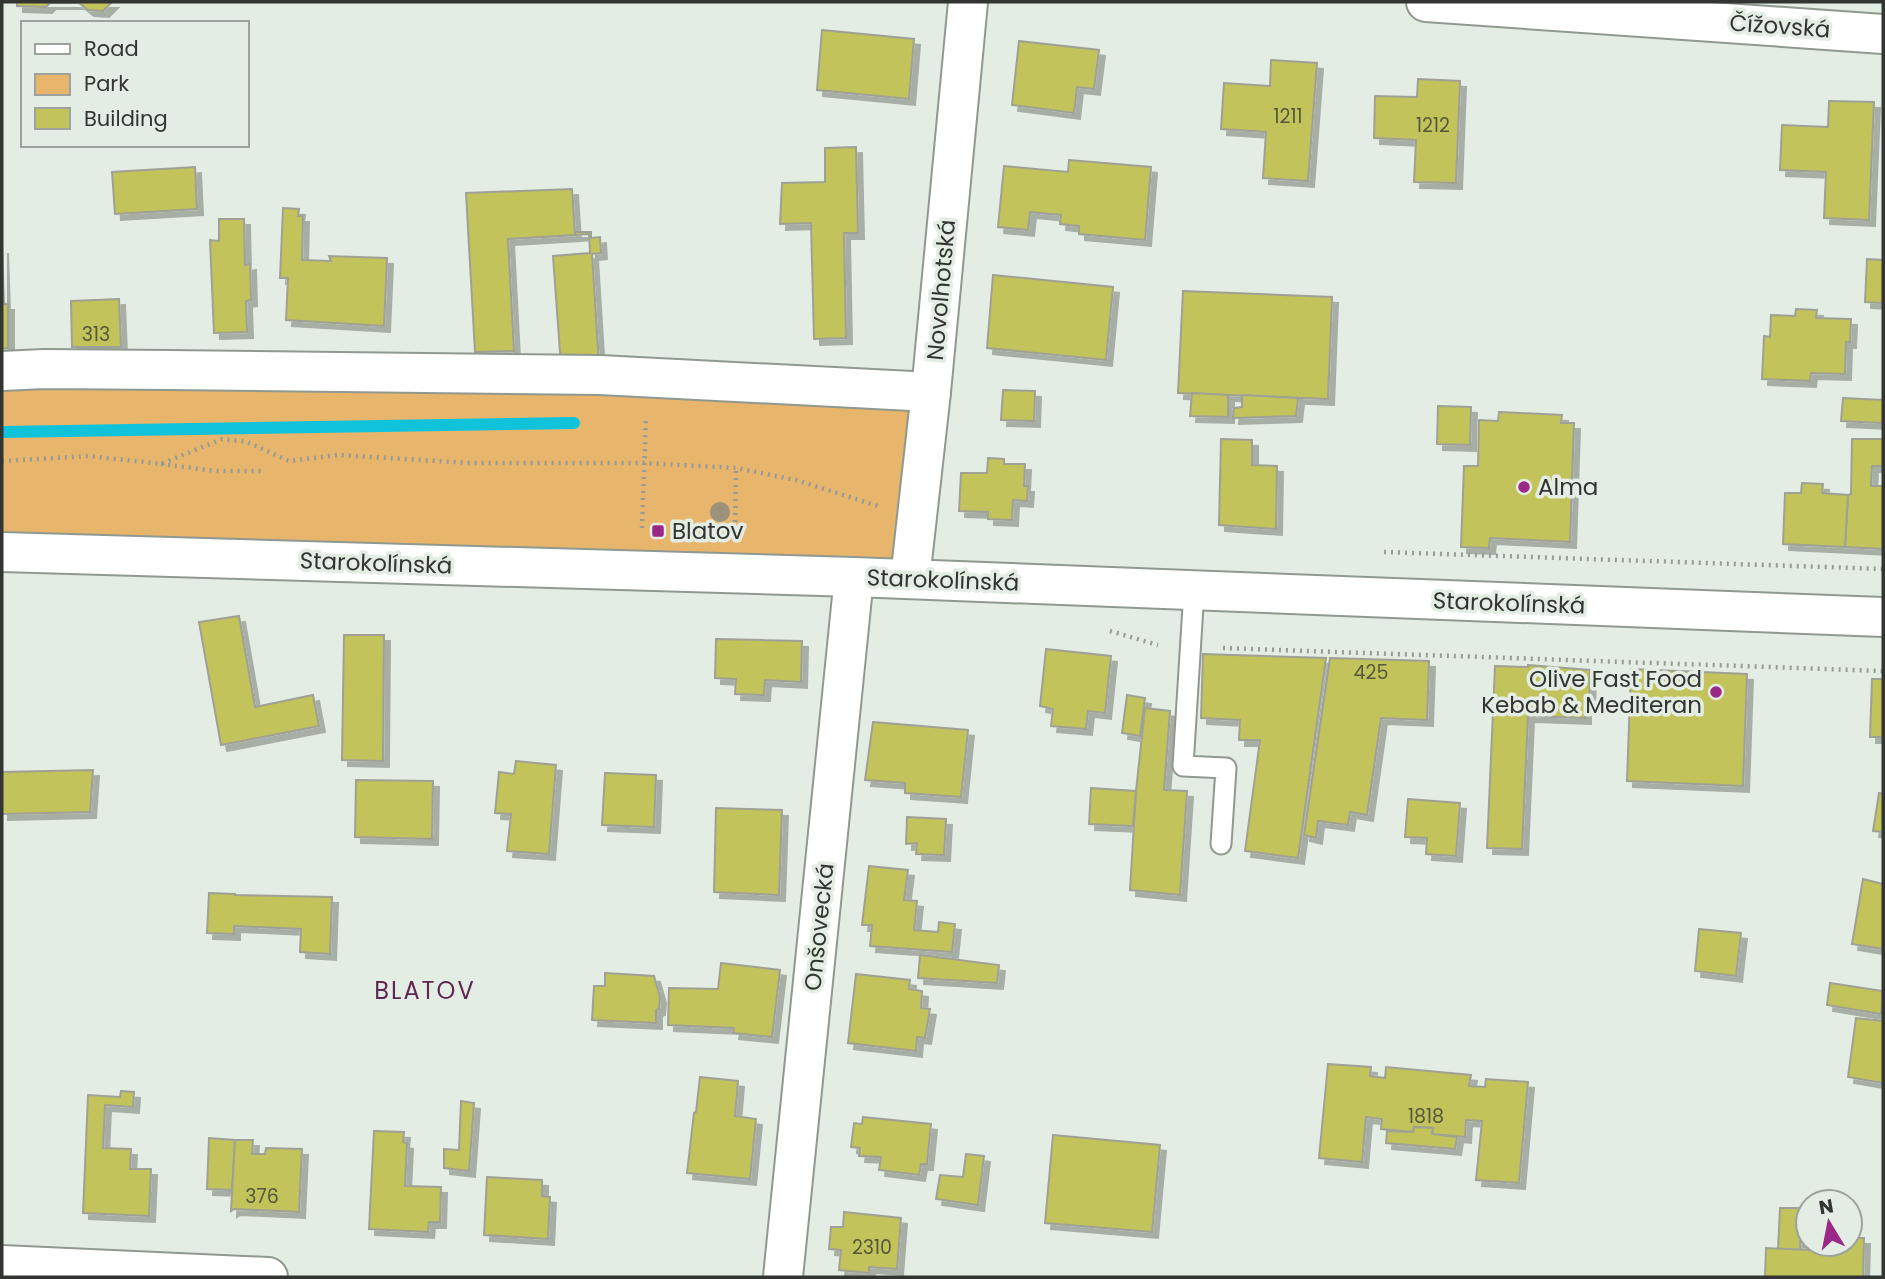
<svg xmlns="http://www.w3.org/2000/svg" width="1885" height="1279" viewBox="0 0 1885 1279" font-family="Poppins,sans-serif">
	<style>
		.green { fill: #e7b56b }
		.lines { fill: none; stroke-linecap: round; stroke-linejoin: round }
		.stream { stroke: #11c3da; stroke-width: 12 }
		.building { fill: #c2c35a; stroke: #a0a195; stroke-width: 2; filter: url(#shadow) }
		.service-casing { stroke: #90998f; stroke-width: 23 }
		.minor-casing { stroke: #90998f; stroke-width: 42 }
		.primary-casing { stroke: #90998f; stroke-width: 42 }
		.path { stroke: #969c95; stroke-width: 4.5; stroke-dasharray: 2 5; stroke-linecap: butt }
		.service { stroke: #fff; stroke-width: 19 }
		.minor { stroke: #fff; stroke-width: 38 }
		.primary { stroke: #fff; stroke-width: 38 }
		.tree { fill: #9b9279 }
		.poi-dot { fill: #992886; stroke: #e4ede3; stroke-width: 2.5 }
		.labels { text-anchor: middle; dominant-baseline: central; stroke-width: 7; stroke-linejoin: round; paint-order: stroke }
		.number-label { font-size: 19px; fill: #56583c }
		.street-label { font-size: 23px; fill: #323532; stroke: #e4ede3 }
		.poi-label { font-size: 23px; fill: #323532; stroke: #e4ede3; text-anchor: start }
		.neighbourhood-label { font-size: 24px; letter-spacing: 2px; fill: #5f2854; stroke: #e4ede3 }
	</style>
	<defs>
		<filter id="shadow"><feDropShadow dx="6" dy="6" stdDeviation="0" flood-color="#0004"/></filter>
	</defs>
	<rect width="100%" height="100%" fill="#e4ede3"/>
	<polygon class="green" points="2,375 931,392 910,579 2,548"/>
	<g class="lines">
		<polyline class="stream" points="2,432 574,423"/>
	</g>
	<g class="building">
		<polygon points="17,2 112,2 103,11 88,10 79,3 50,3 46,7 17,6"/>
		<polygon points="822,30 914,39 909,99 817,90"/>
		<polygon points="1019,41 1099,50 1094,89 1077,87 1074,113 1012,105"/>
		<polygon points="1271,60 1317,63 1308,181 1263,178 1266,132 1221,129 1224,83 1270,86"/>
		<polygon points="1418,79 1460,81 1456,183 1414,182 1416,140 1374,138 1375,96 1417,97"/>
		<polygon points="1829,101 1874,102 1869,220 1824,218 1826,172 1780,170 1782,125 1828,127"/>
		<polygon points="856,147 858,233 844,233 846,338 814,339 811,223 780,224 782,183 825,182 825,148"/>
		<polygon points="1069,160 1151,167 1145,240 1079,234 1079,226 1060,224 1061,215 1030,212 1028,230 998,227 1004,166 1068,172"/>
		<polygon points="195,167 197,209 115,214 112,172"/>
		<polygon points="572,189 575,235 508,239 514,351 475,352 466,193"/>
		<polygon points="283,208 299,209 298,216 303,216 302,260 331,261 329,256 387,258 384,326 286,320 288,278 280,278"/>
		<polygon points="219,219 244,219 245,265 250,264 251,300 246,301 247,332 214,333 210,240 219,241"/>
		<polygon points="575,232 591,232 591,238 600,237 601,253 592,254 599,365 561,366 553,256 590,253 589,234 575,235"/>
		<polygon points="2,247 4,304 8,304 8,348 2,349"/>
		<polygon points="1867,259 1883,260 1883,303 1865,302"/>
		<polygon points="993,275 1113,287 1106,360 987,348"/>
		<polygon points="1183,291 1332,297 1328,399 1178,393"/>
		<polygon points="119,299 121,347 72,347 71,301"/>
		<polygon points="1796,309 1817,310 1816,318 1851,319 1850,342 1846,342 1845,374 1811,373 1810,381 1762,379 1764,336 1770,337 1771,315 1795,316"/>
		<polygon points="1003,390 1035,391 1034,421 1001,420"/>
		<polygon points="1192,393 1228,395 1228,417 1190,416"/>
		<polygon points="1242,395 1298,398 1296,416 1233,418 1234,408 1242,407"/>
		<polygon points="1843,398 1883,400 1883,423 1841,421"/>
		<polygon points="1438,406 1471,407 1470,445 1437,444"/>
		<polygon points="1499,412 1562,415 1561,423 1574,423 1570,542 1490,538 1489,548 1461,547 1464,466 1478,466 1479,420 1498,421"/>
		<polygon points="1221,439 1252,440 1252,465 1277,466 1276,529 1219,525"/>
		<polygon points="1852,439 1883,439 1883,466 1872,466 1871,486 1883,486 1883,549 1845,547 1848,495 1851,494"/>
		<polygon points="988,458 1004,459 1004,464 1025,464 1024,486 1028,486 1027,501 1013,500 1012,520 988,519 988,512 959,511 961,473 987,473"/>
		<polygon points="1802,483 1823,484 1822,493 1848,495 1845,547 1783,544 1785,493 1801,493"/>
		<polygon points="239,616 255,707 313,695 319,726 221,745 199,622"/>
		<polygon points="344,635 384,635 383,761 342,760"/>
		<polygon points="716,639 802,641 801,682 765,680 764,695 735,694 736,679 715,678"/>
		<polygon points="1046,649 1111,656 1105,713 1088,711 1086,729 1051,726 1053,709 1040,706"/>
		<polygon points="1203,654 1326,658 1298,858 1245,851 1260,740 1239,740 1240,720 1201,718"/>
		<polygon points="1330,658 1429,661 1427,720 1381,718 1367,815 1350,812 1348,825 1318,821 1316,838 1304,835"/>
		<polygon points="1528,665 1590,670 1589,709 1585,709 1585,718 1528,716 1522,849 1487,848 1495,666 1528,667"/>
		<polygon points="1631,669 1747,674 1743,786 1627,781"/>
		<polygon points="1872,679 1883,679 1883,737 1870,737"/>
		<polygon points="1127,695 1145,698 1140,736 1122,733"/>
		<polygon points="1145,708 1170,711 1164,790 1187,791 1180,895 1130,890 1136,791"/>
		<polygon points="873,722 968,730 961,797 905,793 905,783 865,780"/>
		<polygon points="516,761 556,765 549,854 507,851 511,814 495,813 499,772 514,774"/>
		<polygon points="93,770 90,812 2,814 2,772"/>
		<polygon points="605,773 656,775 654,827 602,825"/>
		<polygon points="356,780 433,781 432,839 355,837"/>
		<polygon points="1091,788 1136,791 1133,826 1089,824"/>
		<polygon points="1879,793 1883,794 1883,832 1873,831"/>
		<polygon points="1408,799 1460,803 1456,856 1426,854 1427,838 1405,837"/>
		<polygon points="716,808 782,810 779,895 714,892"/>
		<polygon points="907,817 946,819 944,855 916,854 917,843 906,844"/>
		<polygon points="869,866 908,870 904,900 917,901 914,930 938,932 939,922 955,924 952,952 870,946 872,925 862,925"/>
		<polygon points="1863,879 1883,884 1883,949 1852,944"/>
		<polygon points="209,893 235,894 235,895 332,897 330,954 300,952 301,929 234,926 234,934 207,933"/>
		<polygon points="1699,929 1741,933 1736,976 1695,971"/>
		<polygon points="920,955 999,965 997,983 918,978"/>
		<polygon points="721,963 780,970 772,1037 733,1033 734,1028 668,1025 669,988 718,989"/>
		<polygon points="605,973 654,976 660,997 659,1009 656,1010 656,1023 592,1020 594,986 605,986"/>
		<polygon points="856,974 910,980 909,989 922,991 921,1008 930,1009 925,1038 917,1037 916,1051 848,1043"/>
		<polygon points="1830,983 1883,991 1881,1014 1827,1005"/>
		<polygon points="1856,1018 1883,1021 1883,1083 1848,1077"/>
		<polygon points="1328,1064 1371,1067 1370,1076 1385,1078 1386,1067 1471,1075 1469,1086 1485,1087 1486,1079 1528,1082 1519,1183 1476,1180 1482,1121 1466,1120 1465,1137 1432,1134 1433,1128 1414,1127 1413,1132 1381,1129 1382,1119 1366,1117 1362,1162 1319,1158"/>
		<polygon points="700,1077 738,1081 735,1116 756,1119 750,1179 687,1173 694,1113 696,1112"/>
		<polygon points="121,1091 134,1092 133,1107 105,1105 103,1148 131,1149 130,1169 151,1169 149,1216 83,1213 88,1095 120,1097"/>
		<polygon points="461,1101 474,1103 469,1171 444,1168 444,1149 459,1150"/>
		<polygon points="863,1117 931,1124 927,1164 921,1164 919,1175 879,1170 881,1157 859,1156 860,1148 851,1147 854,1123 862,1124"/>
		<polygon points="1414,1127 1433,1128 1432,1134 1457,1137 1455,1149 1386,1143 1387,1131 1413,1132"/>
		<polygon points="374,1131 404,1132 403,1142 407,1143 405,1186 441,1187 440,1222 429,1222 428,1232 369,1229"/>
		<polygon points="1053,1135 1160,1145 1152,1232 1045,1223"/>
		<polygon points="209,1138 235,1140 232,1190 207,1189"/>
		<polygon points="235,1140 253,1140 252,1154 265,1154 266,1148 302,1149 299,1212 234,1209 231,1211"/>
		<polygon points="966,1154 984,1156 978,1205 936,1199 940,1175 963,1177"/>
		<polygon points="487,1177 542,1180 542,1196 550,1197 548,1239 484,1235"/>
		<polygon points="1780,1208 1801,1208 1800,1250 1778,1249"/>
		<polygon points="844,1212 901,1218 897,1269 869,1267 869,1273 839,1270 841,1250 829,1249 831,1227 843,1227"/>
		<polygon points="1850,1238 1864,1238 1863,1277 1765,1277 1766,1248 1809,1250 1809,1244 1850,1244"/>
	</g>
	<g class="lines">
		<g class="service-casing">
			<polyline id="service" points="1194,590 1183,766 1226,768 1221,844"/>
		</g>
		<g class="minor-casing">
			<g id="minor">
				<polyline points="1426,2 1883,34"/>
				<polyline points="2,371 44,369 169,370 600,375 931,392"/>
				<polyline points="910,579 931,392 968,2"/>
				<polyline points="2,1265 268,1277"/>
				<polyline points="783,1277 854,577"/>
			</g>
		</g>
		<g class="primary-casing">
			<polyline id="primary" points="2,552 854,577 1883,617"/>
		</g>
		<g class="path">
			<polyline points="2,461 89,456 161,464 222,439 247,442 289,461 339,455 470,463 644,463 736,468 796,480 878,506"/>
			<polyline points="161,464 215,471 265,471"/>
			<polyline points="642,528 646,417"/>
			<polyline points="735,529 736,468"/>
			<polyline points="1384,552 1883,569"/>
			<polyline points="1110,631 1158,645"/>
			<polyline points="1223,648 1883,671"/>
		</g>
		<use href="#service" class="service"/>
		<use href="#minor" class="minor"/>
		<use href="#primary" class="primary"/>
	</g>
	<circle class="tree" cx="720" cy="512" r="10"/>
	<g class="poi-dot">
		<circle cx="1524" cy="487" r="7"/>
		<rect x="651" y="524" width="14" height="14" rx="3.5"/>
		<circle cx="1716" cy="692" r="7"/>
	</g>
	<g class="labels">
		<g class="number-label">
			<text x="1288" y="116">1211</text>
			<text x="1433" y="125">1212</text>
			<text x="96" y="334">313</text>
			<text x="1371" y="672">425</text>
			<text x="1426" y="1116">1818</text>
			<text x="262" y="1196">376</text>
			<text x="872" y="1247">2310</text>
		</g>
		<g class="street-label">
			<text transform="translate(1780 26) rotate(4)">Čížovská</text>
			<text transform="translate(941 290) rotate(-85)">Novolhotská</text>
			<text transform="translate(376 563) rotate(2)">Starokolínská</text>
			<text transform="translate(943 580) rotate(2)">Starokolínská</text>
			<text transform="translate(1509 603) rotate(2)">Starokolínská</text>
			<text transform="translate(819 927) rotate(-84)">Onšovecká</text>
		</g>
		<g class="poi-label">
			<text x="1538" y="487">Alma</text>
			<text x="672" y="531">Blatov</text>
			<text x="1702" y="679" text-anchor="end">Olive Fast Food<tspan x="1702" dy="26">Kebab &amp; Mediteran</tspan></text>
		</g>
		<g class="neighbourhood-label">
			<text x="425" y="990">BLATOV</text>
		</g>
	</g>
	<rect width="1885" height="1279" fill="none" stroke="#323532" stroke-width="7"/>
	<rect x="21" y="21" width="228" height="126" fill="#e4ede3" stroke="#9da39c" stroke-width="2"/>
	<rect x="35" y="44" width="35" height="10" fill="#ffffff" stroke="#9da39c" stroke-width="2"/>
	<text x="84" y="56" font-size="21" fill="#323532">Road</text>
	<rect x="35" y="74" width="35" height="21" fill="#e7b56b" stroke="#9da39c" stroke-width="2"/>
	<text x="84" y="91" font-size="21" fill="#323532">Park</text>
	<rect x="35" y="108" width="35" height="21" fill="#c2c35a" stroke="#9da39c" stroke-width="2"/>
	<text x="84" y="126" font-size="21" fill="#323532">Building</text>
	<g transform="translate(1829 1223) rotate(350)"><circle r="33" fill="#e4ede3" stroke="#9da39c" stroke-width="2"/>
	<path d="M0-5L12 26L0 18L-12 26Z" fill="#992886"/>
	<text y="-10" font-size="19" font-weight="bold" text-anchor="middle" fill="#323532">N</text>
	</g>
</svg>
